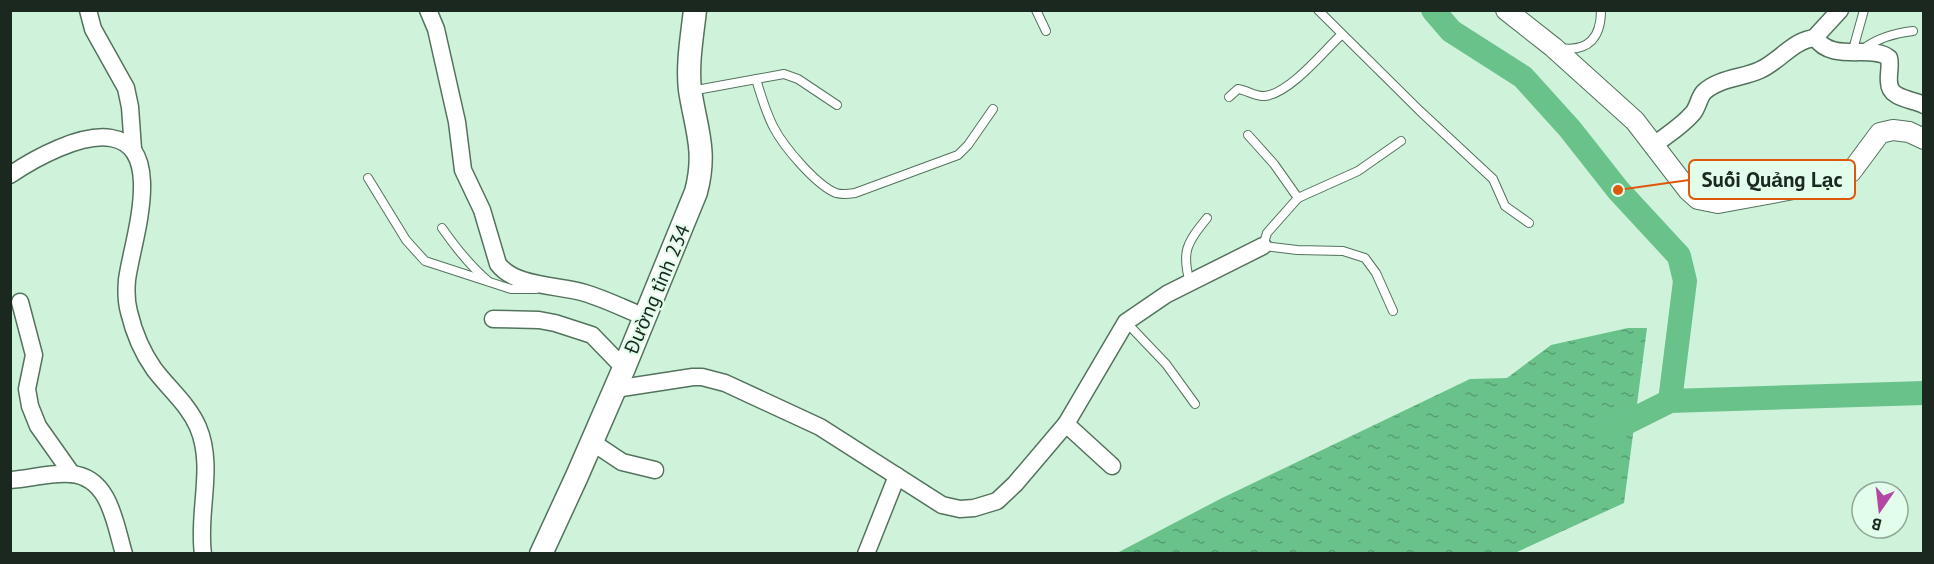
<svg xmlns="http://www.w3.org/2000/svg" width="1934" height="564" viewBox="0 0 1934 564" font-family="'PT Sans',sans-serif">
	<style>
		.water { fill: url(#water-ripples) }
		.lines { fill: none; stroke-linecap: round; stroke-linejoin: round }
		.river { stroke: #6ac28b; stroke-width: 24 }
		.service-casing { stroke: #53735e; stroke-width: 10 }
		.minor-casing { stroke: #53735e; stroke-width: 19 }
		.tertiary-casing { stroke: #53735e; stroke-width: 22 }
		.secondary-casing { stroke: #53735e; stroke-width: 25 }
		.service { stroke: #fff; stroke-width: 8 }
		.minor { stroke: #fff; stroke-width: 16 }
		.tertiary { stroke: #fff; stroke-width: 20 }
		.secondary { stroke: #fff; stroke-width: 22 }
		.labels { text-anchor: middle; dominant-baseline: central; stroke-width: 4.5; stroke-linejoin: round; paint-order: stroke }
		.street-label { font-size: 20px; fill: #1a281f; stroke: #e2feea }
		.leader { fill: none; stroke: #de570d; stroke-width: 2 }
		.callout-dot { fill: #de570d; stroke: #e2feea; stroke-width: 2 }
		.callout { fill: #e2feea; stroke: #de570d; stroke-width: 2 }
		.callout-label { font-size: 21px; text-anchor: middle; font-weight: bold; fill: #1a281f }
	</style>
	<defs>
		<pattern id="water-ripples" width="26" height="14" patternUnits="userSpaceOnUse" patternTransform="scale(1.5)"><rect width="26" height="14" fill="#6ac28b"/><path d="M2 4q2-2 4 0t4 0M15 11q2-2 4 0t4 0" fill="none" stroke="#569e71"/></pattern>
	</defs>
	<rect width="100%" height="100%" fill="#cff3da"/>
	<polygon class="water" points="1628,328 1647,328 1624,503 1515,553 1117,553 1220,499 1470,379 1507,378 1551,345"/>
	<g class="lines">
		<g class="river">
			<polyline points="1433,10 1451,31 1523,77 1570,129 1618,190 1679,256 1685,281 1670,401"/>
			<polyline points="1606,433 1670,401 1924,393"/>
		</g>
		<g class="service-casing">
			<g id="service">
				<polyline points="1036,10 1046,31"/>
				<polyline points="1318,10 1420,111 1493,179 1505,206 1529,223"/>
				<path d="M 1561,48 C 1589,52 1601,37 1601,10"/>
				<path d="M 1863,49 C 1878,38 1894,33 1913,31"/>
				<polyline points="1852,53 1864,10"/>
				<path d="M 756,79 C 761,96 766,113 774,128 C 784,147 816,185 836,193 C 843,195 848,194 855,193 L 958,155 L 968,145 L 993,109"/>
				<polyline points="691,91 784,74 798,79 837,105"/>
				<path d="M 1229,97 L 1238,89 C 1247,90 1255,97 1265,96 C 1290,93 1323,52 1341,35"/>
				<polyline points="1248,135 1274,164 1298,198 1267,233 1263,246 1297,250 1343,251 1365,258 1376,273 1393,311"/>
				<polyline points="368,178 406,240 425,261 511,289 536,289"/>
				<polyline points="1298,198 1358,171 1401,141"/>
				<path d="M 442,228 C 456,248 469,265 488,281"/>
				<path d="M 1190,283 C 1181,251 1187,243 1207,218"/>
				<polyline points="1126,322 1166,364 1195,404"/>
			</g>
		</g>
		<g class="minor-casing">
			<g id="minor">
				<polyline points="88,10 93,29 126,88 130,107 133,149"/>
				<path d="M 428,10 L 436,29 L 457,122 L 463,170 L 482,210 L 498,264 C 515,287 559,285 585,293 C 605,299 625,309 645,317"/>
				<path d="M 1840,10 L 1817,35 L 1816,38 C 1831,63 1873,44 1889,58 C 1891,66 1888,74 1889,82 C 1889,99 1912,99 1924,105"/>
				<path d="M 1654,145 C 1667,135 1682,126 1693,113 C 1698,107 1699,97 1704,92 C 1719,78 1743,78 1760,70 C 1780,61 1794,39 1816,38"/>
				<path d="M 10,175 C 35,158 81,133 111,138 C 167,147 131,245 127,280 C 126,291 126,301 129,312 C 134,333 142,352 154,369 C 169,389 188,404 198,427 C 215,467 197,512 203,554"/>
				<polyline points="20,302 34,355 27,389 30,406 38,426 72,474"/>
				<polyline points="493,319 539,320 555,323 592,335 624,368"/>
				<polyline points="615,389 693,377 702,377 725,383 820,427 942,505 960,509 974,508 997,501 1015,484 1066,424 1126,322 1167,294 1263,246"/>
				<polyline points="1066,424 1112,466"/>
				<polyline points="592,442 622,462 655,470"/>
				<path d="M 10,480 C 30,479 51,472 71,474 C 110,477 115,524 124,554"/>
				<polyline points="866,554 897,476"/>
			</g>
		</g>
		<g class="tertiary-casing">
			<polyline id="tertiary" points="1506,10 1553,47 1635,121 1688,190 1698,199 1718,203 1831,182 1851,172 1880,133 1893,130 1909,132 1924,139"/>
		</g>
		<g class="secondary-casing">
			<path id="secondary" d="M 541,554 L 577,476 L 624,368 L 696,192 C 707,151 696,129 690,90 C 687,64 692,37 695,10"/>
		</g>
		<use href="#service" class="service"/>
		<use href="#minor" class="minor"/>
		<use href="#tertiary" class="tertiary"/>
		<use href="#secondary" class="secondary"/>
	</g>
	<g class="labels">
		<g class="street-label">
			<text transform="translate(657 289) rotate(-67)">Đường tỉnh 234</text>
		</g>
	</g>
	<path class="leader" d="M1618 190L1689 180"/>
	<circle class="callout-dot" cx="1618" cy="190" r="6"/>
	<rect class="callout" x="1689" y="160" width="166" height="39" rx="6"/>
	<g class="callout-label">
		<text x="1772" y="187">Suối Quảng Lạc</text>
	</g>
	<rect width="1934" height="564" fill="none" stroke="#1a281f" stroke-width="24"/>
	<g transform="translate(1880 510) rotate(194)"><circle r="28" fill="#e2feea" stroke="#92a899" stroke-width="1.5"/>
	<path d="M0-4.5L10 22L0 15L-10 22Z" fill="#b447a6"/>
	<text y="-9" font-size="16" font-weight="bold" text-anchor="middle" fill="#1a281f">B</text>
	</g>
</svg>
